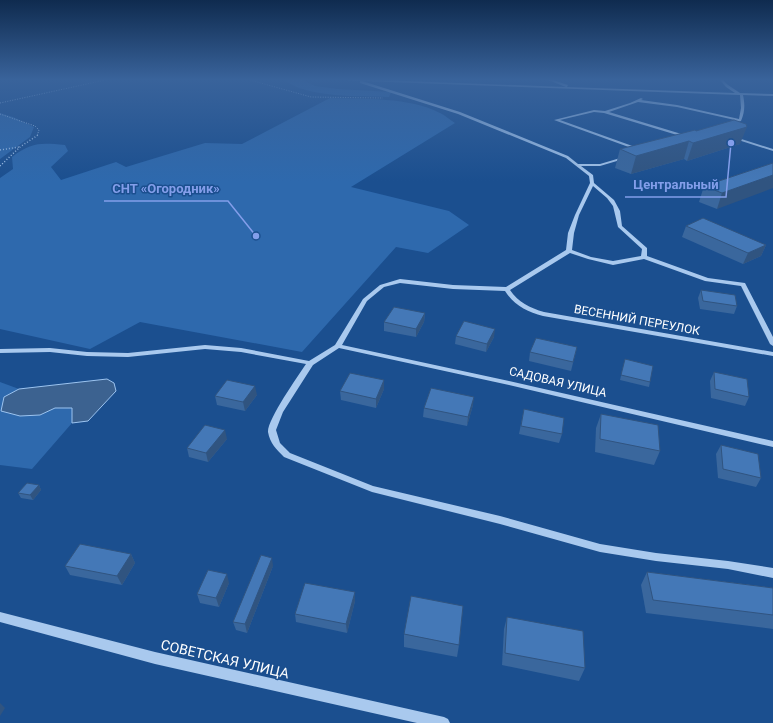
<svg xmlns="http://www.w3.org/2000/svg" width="773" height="723" viewBox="0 0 773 723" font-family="Roboto,sans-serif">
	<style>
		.green { fill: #2e69ad }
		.water { fill: #3c6290; stroke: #9cc4f0 }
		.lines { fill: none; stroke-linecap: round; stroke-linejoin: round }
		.path-far1 { stroke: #a9c9ee; stroke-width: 1; stroke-dasharray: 1 1.5; stroke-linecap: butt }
		.path { stroke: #a9c9ee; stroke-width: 1.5; stroke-dasharray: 1 2; stroke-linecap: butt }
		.minor { fill: #a9c9ee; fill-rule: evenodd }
		.wall { fill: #3a679d }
		.shaded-wall { fill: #305480 }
		.building { fill: #4478b7; stroke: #305480 }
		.labels { text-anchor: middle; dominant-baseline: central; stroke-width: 3; stroke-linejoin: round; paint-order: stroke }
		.street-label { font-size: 12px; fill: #fff; stroke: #1b4f8f }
		.near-street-label { font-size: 14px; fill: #fff; stroke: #1b4f8f }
		.leader { fill: none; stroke: #839eea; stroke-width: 1.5 }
		.callout-dot { fill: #839eea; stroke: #1b4f8f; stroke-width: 1.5 }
		.callout-label { font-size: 13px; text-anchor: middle; font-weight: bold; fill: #839eea; stroke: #1b4f8f; stroke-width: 3; stroke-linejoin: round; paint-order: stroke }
	</style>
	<rect width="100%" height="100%" fill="#1b4f8f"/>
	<g class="green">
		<path d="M 285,80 L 303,80 L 315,86 L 338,89 L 391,92 L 389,97 C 363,96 305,98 285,80 Z"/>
		<path d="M 330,98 C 363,99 410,97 440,113 C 445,115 450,120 455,123 L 351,187 L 449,211 L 469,225 L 428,253 L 396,247 L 302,352 L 140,322 L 90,349 L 0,329 L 0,178 L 13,169 L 12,157 C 32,142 40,143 65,145 L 68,151 L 51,167 L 61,180 L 116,162 L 126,167 L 205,143 L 242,144 Z"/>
		<polygon points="0,113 13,117 34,127 30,137 0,159"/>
		<polygon points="0,382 19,389 4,397 2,411 40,415 55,408 72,408 72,423 32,469 0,465"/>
	</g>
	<polygon class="water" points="107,379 114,383 116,391 88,421 72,423 72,408 55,408 40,415 20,416 1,411 4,397 19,389"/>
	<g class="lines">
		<g class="path-far1">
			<polyline points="250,80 311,97 383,98"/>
			<polyline points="0,103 105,80"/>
			<polyline points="0,114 35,126 39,130 37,136"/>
		</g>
		<g class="path">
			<polyline points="0,150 19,147"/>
			<polyline points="0,166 20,147 38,135"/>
		</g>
		<g class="minor">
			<path d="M 347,80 L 381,80 L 566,87 L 548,80 L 553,80 L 568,85 L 567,87 L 735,93 L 726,87 L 720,80 L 723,80 L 728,85 L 740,93 L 773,94 L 773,96 L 743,95 C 745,104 745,112 741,121 L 736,122 L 734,121 L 735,120 L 677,107 L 638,102 L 609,112 L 688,136 L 688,138 L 687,138 L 604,113 L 594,112 L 560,120 L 638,148 L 638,150 L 637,150 L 554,120 L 594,110 L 605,111 L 630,103 L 641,98 L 643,99 L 641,100 L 677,105 L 739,119 L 741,108 L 740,95 L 362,81 L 460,112 L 568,156 L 578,164 L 600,164 L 627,156 L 627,158 L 600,166 L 581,166 L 593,175 L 594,183 L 614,200 L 620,211 L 622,226 L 647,248 L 647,256 L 708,278 L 745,283 L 773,337 L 773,346 L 770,344 L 741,286 L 705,281 L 644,259 L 613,265 L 588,259 L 570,253 L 510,290 C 518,302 530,308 544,312 L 773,352 L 773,356 L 543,316 C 527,312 514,305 505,291 L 453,289 L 400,283 L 384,287 L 367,301 L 342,345 L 509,381 L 773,441 L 773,447 L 509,385 L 339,348 L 313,365 L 283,412 L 276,430 L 280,443 L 290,453 L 373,486 L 500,516 L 600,544 L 656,553 L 728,561 L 773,568 L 773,578 L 728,569 L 656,561 L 600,552 L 500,524 L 372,492 L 284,457 C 276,449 270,443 268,432 C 267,420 298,376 306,364 L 241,352 L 205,349 L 128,357 L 87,356 L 50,352 L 0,353 L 0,349 L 50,348 L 87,352 L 128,353 L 205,345 L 241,348 L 309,361 L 335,345 L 363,299 L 380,285 L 400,279 L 453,285 L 506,287 L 566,250 L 568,233 L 575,215 L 590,183 L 589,176 L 566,158 L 458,114 L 360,83 L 360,81 ZM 593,186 L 607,198 L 613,206 L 618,227 L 642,249 L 641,256 L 613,261 L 591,257 L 572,250 L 574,233 L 579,215 Z"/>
			<polygon points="732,136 773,149 773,151 732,138"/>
			<polygon points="0,612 155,652 444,717 448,719 450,723 417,723 155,664 0,622"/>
		</g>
	</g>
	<g class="wall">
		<polygon points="696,131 740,144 687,161 684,159 631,174 615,168 620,149"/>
		<polygon points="773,163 717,209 699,202 704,186"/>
		<polygon points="686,226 766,245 761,256 743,264 682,237"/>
		<polygon points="701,290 737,306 734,314 700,309 698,298"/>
		<polygon points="425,313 424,322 416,337 384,331 384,322"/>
		<polygon points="456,336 494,337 486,352 455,344"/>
		<polygon points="577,347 571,371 529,361 530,352"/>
		<polygon points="625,359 650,382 649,387 620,380"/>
		<polygon points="714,372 749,397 745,406 711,398 710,381"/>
		<polygon points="384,380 384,389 376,408 341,400 340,391"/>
		<polygon points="257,395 245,411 217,405 215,396"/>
		<polygon points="473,405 467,426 423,417 424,408"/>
		<polygon points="524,409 562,434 559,443 519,434"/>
		<polygon points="601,414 660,451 654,465 595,452 596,428"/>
		<polygon points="227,439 208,462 189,457 187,448"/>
		<polygon points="721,445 761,478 756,487 718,478 716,454"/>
		<polygon points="39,485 41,490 33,500 21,498 18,493"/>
		<polygon points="131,554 135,563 122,585 70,575 65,566"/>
		<polygon points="273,566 247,633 236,630 233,622"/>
		<polygon points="647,572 773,588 773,629 646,613 641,585"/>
		<polygon points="229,583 219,607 200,603 197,594"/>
		<polygon points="355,592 355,601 347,633 296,622 295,614"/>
		<polygon points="507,617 585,668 579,681 502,665 504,629"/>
		<polygon points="404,634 459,645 457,657 404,647"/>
	</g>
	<g class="shaded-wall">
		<polygon points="747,127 740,144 687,161 693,143"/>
		<polygon points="689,141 684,159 631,174 636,156"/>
		<polygon points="773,175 773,188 717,209 722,193"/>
		<polygon points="766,245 761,256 743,264 748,253"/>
		<polygon points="425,313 424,322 416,337 416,329"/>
		<polygon points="495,329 494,337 486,352 487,344"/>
		<polygon points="384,380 384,389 376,408 376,399"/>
		<polygon points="255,386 257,395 245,411 243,402"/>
		<polygon points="474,397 473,405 467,426 468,417"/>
		<polygon points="225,430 227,439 208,462 206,453"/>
		<polygon points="39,485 41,490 33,500 30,495"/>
		<polygon points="131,554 135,563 122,585 117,576"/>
		<polygon points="272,558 273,566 247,633 245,624"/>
		<polygon points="227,574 229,583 219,607 216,598"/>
		<polygon points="355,592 355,601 347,633 346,624"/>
		<polygon points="0,703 5,708 0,716"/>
	</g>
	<g class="building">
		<polygon points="734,120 746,124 747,127 693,143 689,141 636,156 620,149 695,130 696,131"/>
		<polygon points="773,163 773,175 722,193 704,186"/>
		<polygon points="703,218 766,245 748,253 686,226"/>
		<polygon points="701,290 735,295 737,306 703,301"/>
		<polygon points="394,307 425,313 416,329 384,322"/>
		<polygon points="464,321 495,329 487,344 456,336"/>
		<polygon points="536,338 577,347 573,362 530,352"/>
		<polygon points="625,359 653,366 650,382 621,375"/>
		<polygon points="714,372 747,379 749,397 715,389"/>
		<polygon points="350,373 384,380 376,399 340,391"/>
		<polygon points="227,380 255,386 243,402 215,396"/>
		<polygon points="431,388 474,397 468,417 424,408"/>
		<polygon points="524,409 564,418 562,434 521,426"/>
		<polygon points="601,414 658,425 660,451 600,439"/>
		<polygon points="205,425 225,430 206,453 187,448"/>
		<polygon points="721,445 758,454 761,478 723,469"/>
		<polygon points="27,483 39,485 30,495 18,493"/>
		<polygon points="80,544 131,554 117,576 65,566"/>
		<polygon points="261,555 272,558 245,624 233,622"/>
		<polygon points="208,570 227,574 216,598 197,594"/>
		<polygon points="647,572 773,588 773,615 653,600"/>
		<polygon points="305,583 355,592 346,624 295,614"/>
		<polygon points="411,596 463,606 459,645 404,634"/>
		<polygon points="507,617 583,631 585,668 505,653"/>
	</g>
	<linearGradient id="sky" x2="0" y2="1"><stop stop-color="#0f2b4f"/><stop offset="0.44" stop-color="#39639b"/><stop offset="1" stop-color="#39639b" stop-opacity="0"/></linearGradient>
	<rect width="773" height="181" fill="url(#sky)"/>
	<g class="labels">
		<g class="street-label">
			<text transform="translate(637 320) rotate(10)">ВЕСЕННИЙ ПЕРЕУЛОК</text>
			<text transform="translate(558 382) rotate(13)">САДОВАЯ УЛИЦА</text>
		</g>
		<g class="near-street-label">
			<text transform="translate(225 659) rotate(13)">СОВЕТСКАЯ УЛИЦА</text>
		</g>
	</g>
	<path class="leader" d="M731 143L726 197H625M256 236L228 201H104"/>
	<g class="callout-dot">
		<circle cx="731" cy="143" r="4"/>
		<circle cx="256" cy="236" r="4"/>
	</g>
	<g class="callout-label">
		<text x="676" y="189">Центральный</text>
		<text x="166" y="193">СНТ «Огородник»</text>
	</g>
</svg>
